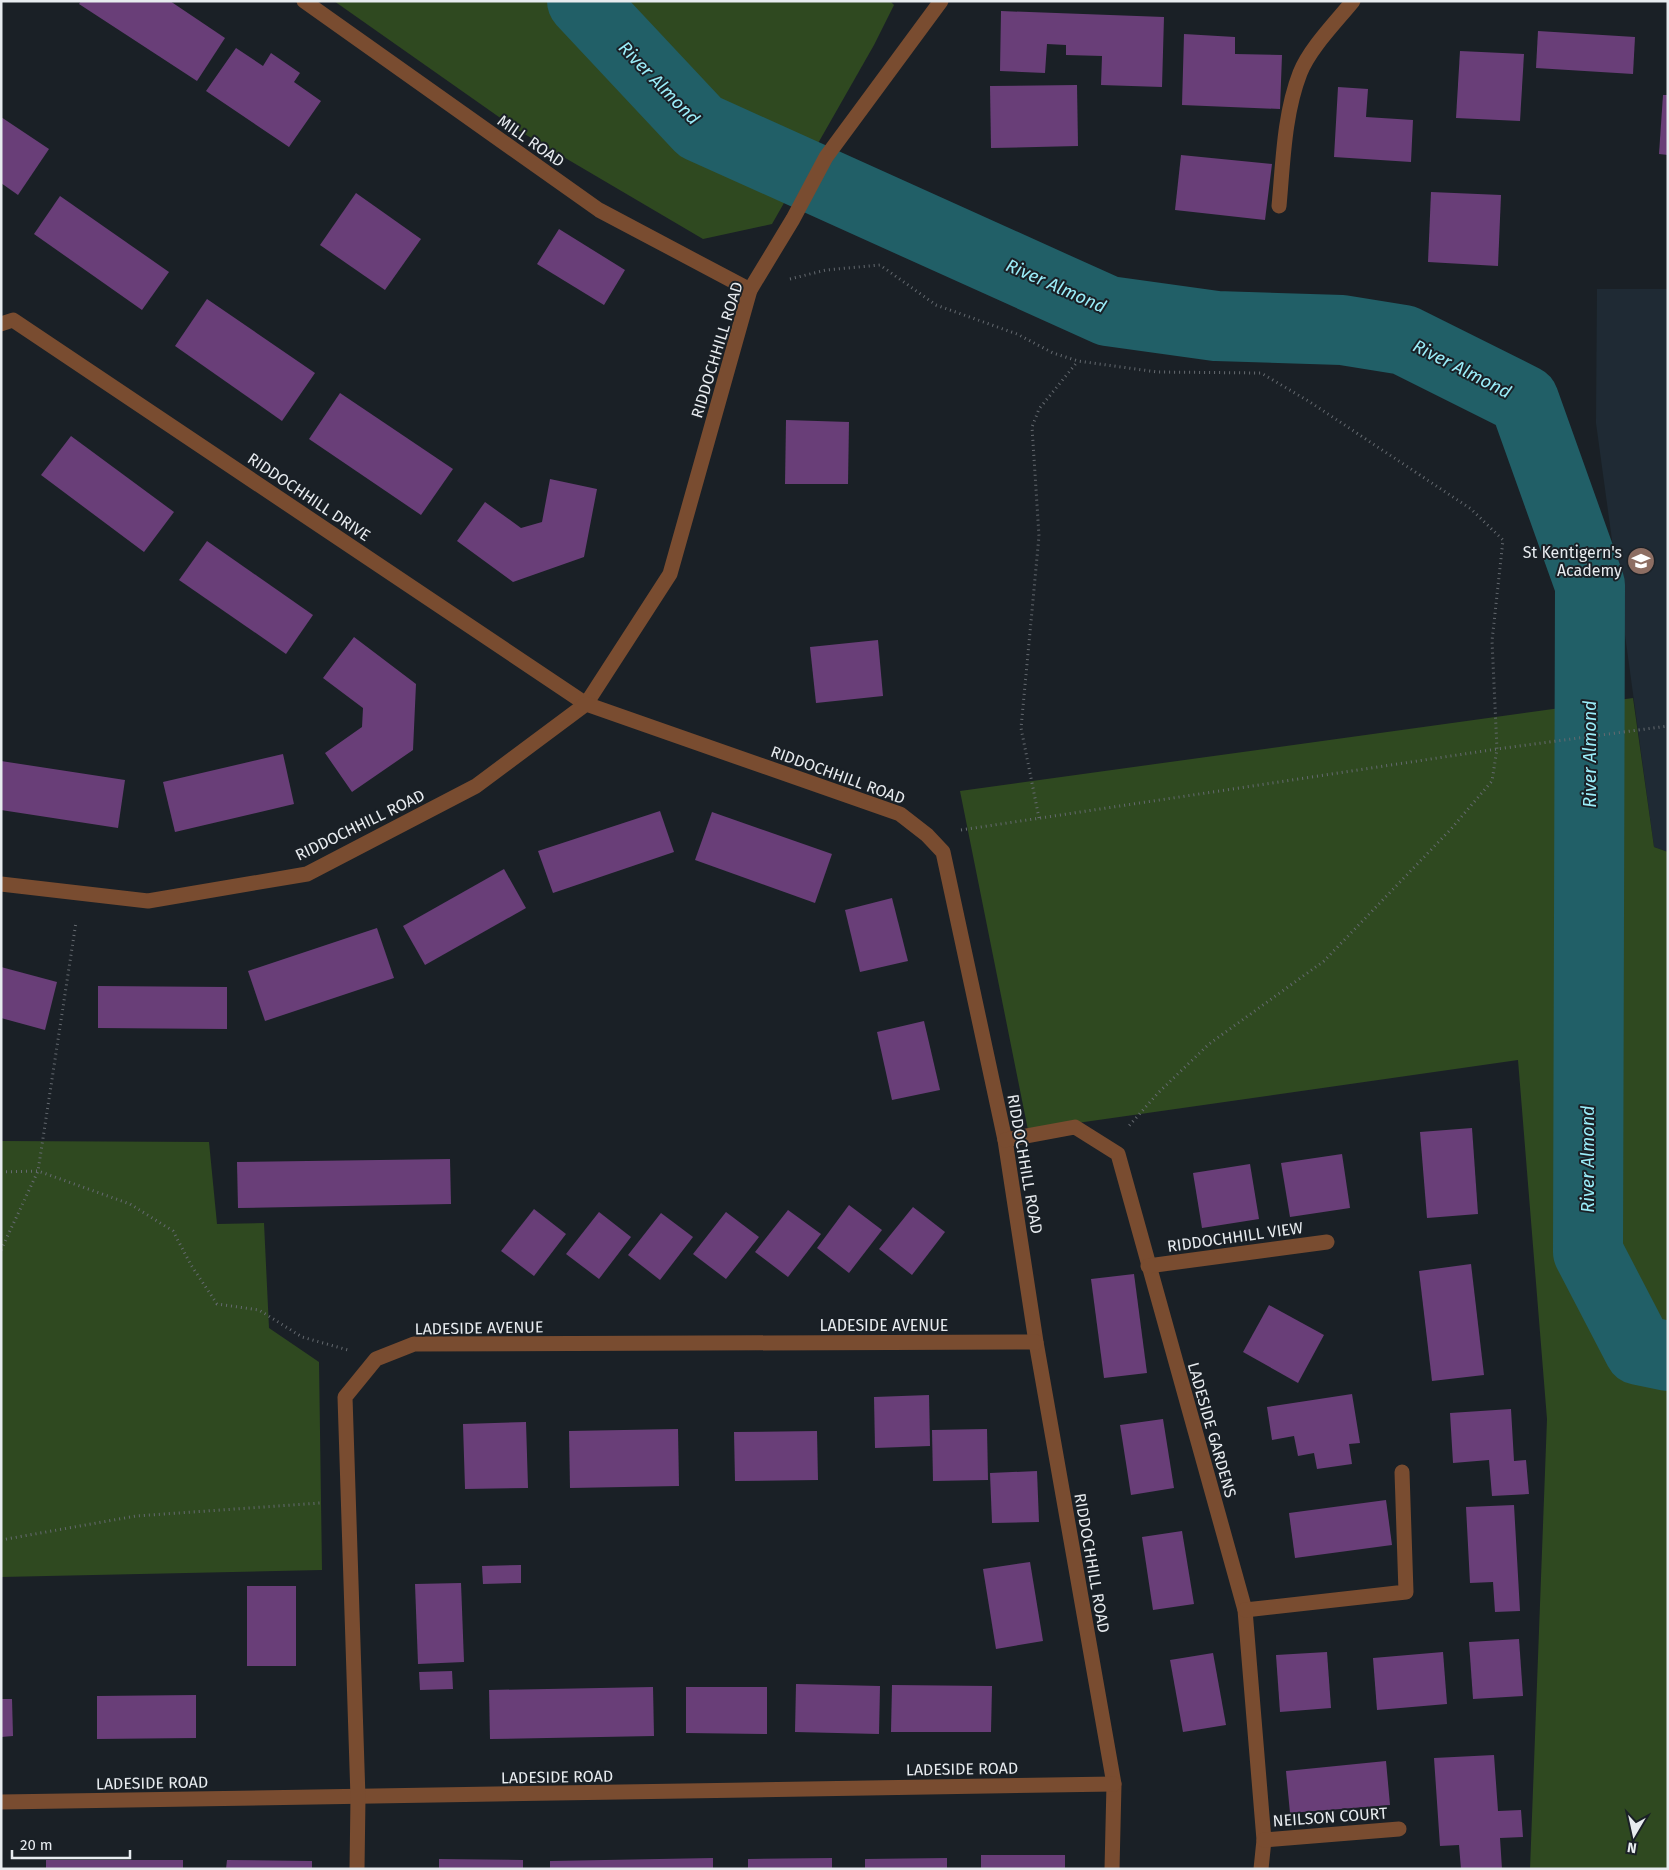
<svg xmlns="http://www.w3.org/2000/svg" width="1669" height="1870" viewBox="0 0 1669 1870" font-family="'Fira Sans',sans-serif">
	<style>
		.built { fill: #1f2a34 }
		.green { fill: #2f4920 }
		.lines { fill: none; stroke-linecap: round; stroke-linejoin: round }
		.river { stroke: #215f67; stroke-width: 70 }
		.building { fill: #693e78 }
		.path { stroke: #656a70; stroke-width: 3; stroke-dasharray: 1 4; stroke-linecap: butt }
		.minor { stroke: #794c30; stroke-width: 15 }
		.labels { text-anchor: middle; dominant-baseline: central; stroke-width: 4; stroke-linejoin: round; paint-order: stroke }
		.street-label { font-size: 16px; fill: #e7ebef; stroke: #1a2026 }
		.poi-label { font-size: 16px; fill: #e7ebef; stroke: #1a2026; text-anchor: end }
		.water-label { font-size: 18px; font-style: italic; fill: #9bedf9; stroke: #1a2026 }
	</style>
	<rect width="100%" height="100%" fill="#1a2026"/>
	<polygon class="built" points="1597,289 1668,289 1668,852 1654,847 1596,423"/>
	<g class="green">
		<polygon points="334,1 890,1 894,5 874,45 772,224 703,239 516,129"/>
		<polygon points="1633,698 1654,847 1668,852 1668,1869 1530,1869 1547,1419 1518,1060 1028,1130 960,791"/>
		<polygon points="1,1141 209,1142 217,1224 264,1223 269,1328 319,1362 322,1570 1,1577"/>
	</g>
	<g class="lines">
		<polyline class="river" points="582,1 700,127 1108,311 1216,326 1342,330 1404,340 1524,400 1590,585 1588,1252 1639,1350 1668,1356"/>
	</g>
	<g class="building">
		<polygon points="81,1 170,1 225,38 197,81 79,4"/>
		<polygon points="1001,11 1164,17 1162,87 1101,85 1102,56 1066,55 1066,45 1047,44 1045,73 1000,71"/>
		<polygon points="1538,31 1635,37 1633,74 1536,68"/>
		<polygon points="1184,34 1235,37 1235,54 1282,55 1280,109 1182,105"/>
		<polygon points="236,48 263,66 271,53 300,73 294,82 321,101 289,147 206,91"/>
		<polygon points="1460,51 1524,54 1520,121 1456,118"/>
		<polygon points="1077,85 1078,146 991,148 990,86"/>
		<polygon points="1338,87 1368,89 1366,117 1413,120 1411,162 1334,157"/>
		<polygon points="1663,95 1668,95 1668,155 1659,154"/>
		<polygon points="1,117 49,149 18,195 1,183"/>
		<polygon points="1181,155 1272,164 1265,220 1175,210"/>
		<polygon points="1431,192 1501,195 1498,266 1428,262"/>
		<polygon points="356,193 421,239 385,290 320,245"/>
		<polygon points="60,196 169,272 142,310 34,234"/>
		<polygon points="559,229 625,270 604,305 537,264"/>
		<polygon points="207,299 315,373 282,421 175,346"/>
		<polygon points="340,393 453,469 421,515 309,439"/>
		<polygon points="786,420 849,422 848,484 785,484"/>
		<polygon points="71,436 174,512 144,552 41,475"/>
		<polygon points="550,479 597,489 584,557 513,582 457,541 485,502 521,528 542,522"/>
		<polygon points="207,541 313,615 286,654 179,580"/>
		<polygon points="354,637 416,684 413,750 352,792 325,753 362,727 363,708 323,678"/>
		<polygon points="878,640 883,696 816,703 810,647"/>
		<polygon points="283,754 294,804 175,832 163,782"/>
		<polygon points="1,761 125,780 118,828 1,810"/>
		<polygon points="660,811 674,852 553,893 538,851"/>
		<polygon points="712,812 832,854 815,903 695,860"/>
		<polygon points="504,869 526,908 425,965 403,926"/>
		<polygon points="892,898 908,961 860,972 845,910"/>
		<polygon points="377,928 394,978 265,1021 248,971"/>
		<polygon points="1,967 57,982 45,1030 1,1018"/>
		<polygon points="98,986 227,987 227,1029 98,1028"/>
		<polygon points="924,1021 940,1090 892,1100 877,1032"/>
		<polygon points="1472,1128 1478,1214 1427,1218 1420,1132"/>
		<polygon points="1342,1154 1350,1208 1290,1217 1281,1163"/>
		<polygon points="450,1159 451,1204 238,1208 237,1162"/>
		<polygon points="1250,1164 1259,1219 1202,1228 1193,1173"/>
		<polygon points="849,1205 882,1230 849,1273 817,1248"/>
		<polygon points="913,1207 945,1232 912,1275 879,1249"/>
		<polygon points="534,1209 566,1234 534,1276 501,1251"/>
		<polygon points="788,1210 821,1234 788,1277 755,1252"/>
		<polygon points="599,1212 631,1237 599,1279 566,1254"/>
		<polygon points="726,1212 759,1237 726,1279 693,1254"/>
		<polygon points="661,1213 693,1237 660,1280 628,1255"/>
		<polygon points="1471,1264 1484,1375 1432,1381 1419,1271"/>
		<polygon points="1134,1274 1147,1373 1104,1378 1091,1279"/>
		<polygon points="1269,1305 1324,1335 1298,1383 1243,1352"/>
		<polygon points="1352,1394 1360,1443 1349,1444 1352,1464 1317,1469 1314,1453 1298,1456 1294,1436 1272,1440 1267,1407"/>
		<polygon points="929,1395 930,1446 875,1448 874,1397"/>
		<polygon points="1511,1409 1514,1461 1526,1460 1529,1494 1492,1496 1489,1460 1453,1463 1450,1413"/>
		<polygon points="1163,1419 1174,1488 1131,1495 1120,1425"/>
		<polygon points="526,1422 528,1488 465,1489 463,1424"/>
		<polygon points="678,1429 679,1486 570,1488 569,1431"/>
		<polygon points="987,1429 988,1480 933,1481 932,1430"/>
		<polygon points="817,1431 818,1480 735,1481 734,1432"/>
		<polygon points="1037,1471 1039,1522 992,1523 990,1473"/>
		<polygon points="1386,1500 1392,1545 1295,1558 1289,1513"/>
		<polygon points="1514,1505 1520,1611 1495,1612 1493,1582 1470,1583 1466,1507"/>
		<polygon points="1182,1531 1194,1604 1153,1610 1142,1537"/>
		<polygon points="1030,1562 1043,1641 996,1649 983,1569"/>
		<polygon points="521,1565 521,1583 483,1584 482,1566"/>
		<polygon points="461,1583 464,1662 418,1664 415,1584"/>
		<rect x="247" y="1586" width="49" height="80"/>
		<polygon points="1519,1639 1523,1696 1473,1699 1469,1642"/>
		<polygon points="1327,1652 1331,1708 1280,1712 1276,1655"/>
		<polygon points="1443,1652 1447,1704 1377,1710 1373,1658"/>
		<polygon points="1213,1653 1226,1725 1183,1732 1170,1660"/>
		<polygon points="452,1671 453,1689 420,1690 419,1672"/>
		<polygon points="796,1684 880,1686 879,1734 795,1732"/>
		<polygon points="892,1685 992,1686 991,1732 891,1732"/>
		<polygon points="653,1687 654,1736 490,1739 489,1690"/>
		<polygon points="686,1687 767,1687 767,1734 686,1733"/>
		<polygon points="196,1695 196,1738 97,1739 97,1696"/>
		<polygon points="1,1699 12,1699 13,1736 1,1737"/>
		<polygon points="1494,1755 1498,1811 1521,1810 1523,1837 1500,1838 1502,1869 1461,1869 1459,1845 1440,1846 1434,1758"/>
		<polygon points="1386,1761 1390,1805 1290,1813 1286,1771"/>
		<rect x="981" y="1855" width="84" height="14"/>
		<polygon points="713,1858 713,1869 550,1869 550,1861"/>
		<polygon points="832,1858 832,1869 748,1869 748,1859"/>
		<polygon points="947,1858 947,1869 865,1869 865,1859"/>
		<polygon points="439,1859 523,1860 523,1869 439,1869"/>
		<rect x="46" y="1860" width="137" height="9"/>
		<polygon points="227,1860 312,1861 312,1869 226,1869"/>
	</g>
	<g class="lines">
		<g class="path">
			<polyline points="790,279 826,270 880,265 936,305 1017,334 1053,353 1078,361 1157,372 1261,373 1310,402 1471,509 1503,540 1492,641 1497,749 1492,781 1451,829 1324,961 1209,1044 1158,1093 1128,1127"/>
			<polyline points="1039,818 1021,728 1039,536 1032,427 1039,409 1078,361"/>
			<polyline points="961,830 1497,749 1668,726"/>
			<polyline points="1,1172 38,1171 130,1204 173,1231 191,1265 217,1304 259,1310 302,1337 348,1350"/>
			<polyline points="1,1250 38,1171 76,922"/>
			<polyline points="1,1540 136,1516 320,1503"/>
		</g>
		<g class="minor">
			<polyline points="304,1 599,210 750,290"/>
			<path d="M 1279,206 C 1283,163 1284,114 1300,73 C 1310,48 1336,22 1353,1"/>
			<polyline points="1,324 13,320 586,704 670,574 750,290 793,219 826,157 941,1"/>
			<polyline points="1,884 148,901 307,874 476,786 586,704 900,814 927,835 943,852 1005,1140 1036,1342 1114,1784 1112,1869"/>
			<polyline points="1005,1140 1075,1127 1118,1154 1245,1610 1264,1840 1261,1869"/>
			<polyline points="1148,1266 1327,1242"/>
			<polyline points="1245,1610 1406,1592 1402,1472"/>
			<polyline points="1,1802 1114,1784"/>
			<polyline points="1264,1840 1399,1829"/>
			<polyline points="357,1869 358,1798 345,1397 376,1359 414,1344 1036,1342"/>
		</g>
	</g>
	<defs>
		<g id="school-disc" transform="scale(1.4375)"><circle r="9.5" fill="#8d6e63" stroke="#1a2026"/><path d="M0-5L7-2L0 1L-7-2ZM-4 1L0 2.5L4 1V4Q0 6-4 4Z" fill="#fff"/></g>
	</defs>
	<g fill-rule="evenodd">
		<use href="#school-disc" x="1641" y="561"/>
	</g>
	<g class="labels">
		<g class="street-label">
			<text transform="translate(531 141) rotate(35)">MILL ROAD</text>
			<text transform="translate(717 350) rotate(-73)">RIDDOCHHILL ROAD</text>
			<text transform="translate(309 497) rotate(34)">RIDDOCHHILL DRIVE</text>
			<text transform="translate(838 775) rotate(20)">RIDDOCHHILL ROAD</text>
			<text transform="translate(360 825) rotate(-26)">RIDDOCHHILL ROAD</text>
			<text transform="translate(1025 1164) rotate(80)">RIDDOCHHILL ROAD</text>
			<text transform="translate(1235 1237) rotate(-8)">RIDDOCHHILL VIEW</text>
			<text x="884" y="1325">LADESIDE AVENUE</text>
			<text transform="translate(479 1328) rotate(-1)">LADESIDE AVENUE</text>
			<text transform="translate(1212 1430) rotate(74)">LADESIDE GARDENS</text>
			<text transform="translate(1092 1563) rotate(80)">RIDDOCHHILL ROAD</text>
			<text transform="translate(962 1769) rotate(-1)">LADESIDE ROAD</text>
			<text transform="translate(557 1777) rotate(-1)">LADESIDE ROAD</text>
			<text transform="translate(152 1783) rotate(-1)">LADESIDE ROAD</text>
			<text transform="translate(1330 1817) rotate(-4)">NEILSON COURT</text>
		</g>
		<g class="poi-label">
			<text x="1622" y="552">St Kentigern's<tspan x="1622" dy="18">Academy</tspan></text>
		</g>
		<g class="water-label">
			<text transform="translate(659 83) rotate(46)">River Almond</text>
			<text transform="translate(1056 286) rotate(24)">River Almond</text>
			<text transform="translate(1462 369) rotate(27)">River Almond</text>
			<text transform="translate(1590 754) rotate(-90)">River Almond</text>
			<text transform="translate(1588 1159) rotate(-90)">River Almond</text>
		</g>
	</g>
	<rect width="1669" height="1870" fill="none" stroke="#e7ebef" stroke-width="5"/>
	<g transform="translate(1634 1835) rotate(189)" stroke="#1a2026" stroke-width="4" paint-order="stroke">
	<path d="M0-4L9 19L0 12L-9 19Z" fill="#e7ebef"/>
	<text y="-8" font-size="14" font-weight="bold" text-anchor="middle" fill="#e7ebef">N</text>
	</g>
	<path d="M12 1850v8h118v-8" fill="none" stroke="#e7ebef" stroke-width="2.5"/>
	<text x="20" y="1850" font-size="15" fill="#e7ebef" stroke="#1a2026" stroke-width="4" paint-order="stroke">20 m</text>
</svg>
